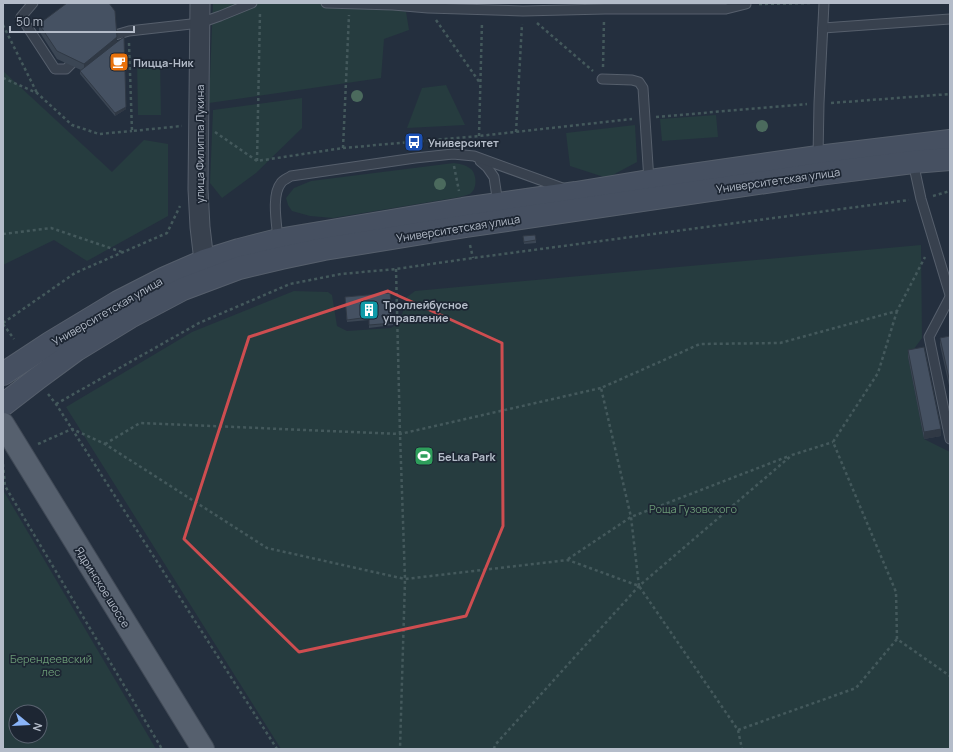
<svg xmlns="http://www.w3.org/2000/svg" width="953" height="752" viewBox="0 0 953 752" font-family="Manrope,sans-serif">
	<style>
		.green { fill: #263c3f; fill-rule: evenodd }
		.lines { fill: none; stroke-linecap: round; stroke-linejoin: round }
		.service-casing { stroke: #565f6c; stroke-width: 11 }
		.minor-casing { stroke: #565f6c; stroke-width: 21 }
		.secondary-casing { stroke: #565f6c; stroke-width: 24 }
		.primary-casing { stroke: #414a57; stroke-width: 24 }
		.path { stroke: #44595c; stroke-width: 2.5; stroke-dasharray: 3 3; stroke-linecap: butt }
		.service { stroke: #38414e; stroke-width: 9 }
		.minor { stroke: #38414e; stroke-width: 19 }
		.secondary { stroke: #465061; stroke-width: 22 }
		.primary { stroke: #56606e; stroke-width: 22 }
		.tree { fill: #4b6a5d }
		.wall { fill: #3b4654 }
		.shaded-wall { fill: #303945 }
		.building { fill: #455162; stroke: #303945 }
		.marked { fill: none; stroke: #ce4d50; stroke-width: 3; stroke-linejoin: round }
		.labels { text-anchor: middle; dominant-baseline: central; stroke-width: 3.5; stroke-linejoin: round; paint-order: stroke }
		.poi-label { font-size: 11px; font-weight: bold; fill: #b4bcc9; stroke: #1d2633; text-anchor: start }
		.street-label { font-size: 11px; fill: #b4bcc9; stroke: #1d2633 }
		.park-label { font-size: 11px; fill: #6b9a76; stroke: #1d2633 }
	</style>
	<rect width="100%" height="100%" fill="#242f3e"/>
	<g class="green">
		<polygon points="213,3 386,3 386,8 406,12 409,30 384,39 381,78 209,103"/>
		<polygon points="160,60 161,115 138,115 137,61"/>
		<polygon points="3,71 112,172 144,140 168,144 168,216 87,261 54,240 3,265"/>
		<polygon points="446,85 465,125 407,128 422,88"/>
		<polygon points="302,98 302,128 256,173 222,198 210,183 213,110"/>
		<polygon points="716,115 718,137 662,141 660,119"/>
		<polygon points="635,125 637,162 607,178 570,166 566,133"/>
		<path d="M 454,163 C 460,164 467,165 472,170 C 477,177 477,189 470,194 C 467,195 463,196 460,197 L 333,218 L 310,216 L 292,211 L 288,205 L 286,198 L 294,188 L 311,181 Z"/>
		<polygon points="921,245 922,338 908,357 924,439 950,452 950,749 281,749 66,407 192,332 294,291 328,292 332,295 337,326 347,331 391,328 400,322 407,297 415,291"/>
		<path d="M 3,490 L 156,749 L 3,749 ZM 16,712 L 40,712 L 40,736 L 16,736 Z"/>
	</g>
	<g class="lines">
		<g class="service-casing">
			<g id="service">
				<polyline points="33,3 21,17 55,69 66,69 79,56"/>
				<polyline points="326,3 393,5 428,8 523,11 605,9 726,9 746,4 746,3"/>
				<polyline points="823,28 950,19"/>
				<polyline points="105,38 129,31 200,23 220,16 252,3"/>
				<polyline points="602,79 632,80 639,82 643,88 649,181"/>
				<polyline points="818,157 819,103 824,3"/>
				<polyline points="480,161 487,167 494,177 498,204"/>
				<polyline points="913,162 921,199 950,295"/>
				<path d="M 278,240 C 277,225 271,195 281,183 C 283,180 288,178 291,176 L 415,158 L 453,154 L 474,156 L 565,189"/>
				<polyline points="950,297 929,337 950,439"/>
			</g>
		</g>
		<g class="minor-casing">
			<polyline id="minor" points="200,3 198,189 200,227 204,261"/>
		</g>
		<g class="secondary-casing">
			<g id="secondary">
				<polyline points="3,374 50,343 118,302 165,278 204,261 239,250 278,240 463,209 576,193 649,181 818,157 950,141"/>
				<polyline points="3,405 38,378 76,350 130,317 183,289 239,268 281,258 324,249 466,226 820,174 913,162 950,159"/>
			</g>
		</g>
		<g class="primary-casing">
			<polyline id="primary" points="3,424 203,749"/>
		</g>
		<g class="path">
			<polyline points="759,4 812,3"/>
			<polyline points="436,20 480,83"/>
			<polyline points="537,23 593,71"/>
			<polyline points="3,25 37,93"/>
			<polyline points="129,43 132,131 182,126"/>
			<polyline points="603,67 604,20"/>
			<polyline points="3,78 37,93 72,125 99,134 132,131"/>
			<polyline points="831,103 950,94"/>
			<polyline points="656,117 807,104"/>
			<polyline points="215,132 257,161 343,148 479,136 632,119"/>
			<polyline points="516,132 522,24"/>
			<polyline points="479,136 482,22"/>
			<polyline points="343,148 349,15"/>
			<polyline points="257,161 260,12"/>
			<polyline points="454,166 459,191"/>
			<polyline points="933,196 950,191"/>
			<polyline points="3,234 51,228 122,252"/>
			<polyline points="470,245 473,258"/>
			<polyline points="396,269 400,434 405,579 400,749"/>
			<polyline points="897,311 878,373 833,442 896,592 897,639 950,676"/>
			<polyline points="3,323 75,273 167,233 180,206"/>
			<polyline points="3,324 14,339"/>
			<polyline points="48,394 56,404 277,749"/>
			<polyline points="56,404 199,323 290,284 341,274 396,269 473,258 909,200"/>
			<polyline points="38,444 72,429 105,444 267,548 405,579 568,560 639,586 738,730 742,749"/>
			<polyline points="105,444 140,423 400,434 601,388"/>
			<polyline points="3,464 5,486 162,749"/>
			<polyline points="568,559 631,517 789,456"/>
			<polyline points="639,586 631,517 601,388 700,344 780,343 897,311 925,257"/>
			<polyline points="738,730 856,688 897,639"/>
			<polyline points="494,749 495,745 639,586 792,455 833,442"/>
		</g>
		<use href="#service" class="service"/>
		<use href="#minor" class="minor"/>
		<use href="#secondary" class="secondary"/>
		<use href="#primary" class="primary"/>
	</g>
	<g class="tree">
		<circle cx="357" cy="96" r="6"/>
		<circle cx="762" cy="126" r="6"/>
		<circle cx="440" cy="184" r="6"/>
	</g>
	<g class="wall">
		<polygon points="39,24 117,42 126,109 115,116 80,74 80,71 81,70 57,59 39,31"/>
		<polygon points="523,236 536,240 536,243 524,244"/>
		<polygon points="345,300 393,323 393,325 369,328 369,320 347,322"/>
		<polygon points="950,336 950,390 940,345 940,338"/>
		<polygon points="908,350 941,436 924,439 908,357"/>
	</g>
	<g class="shaded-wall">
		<polygon points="117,37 117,44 84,71 84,64"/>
		<polygon points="126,107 126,109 115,116 115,113"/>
		<polygon points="941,429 941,436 924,439 924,432"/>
	</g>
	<g class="building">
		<polygon points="67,3 109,3 115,11 117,37 84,64 57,51 39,24"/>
		<polygon points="124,37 126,107 115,113 80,71 117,42"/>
		<polygon points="535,235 536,240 524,242 523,236"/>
		<polygon points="390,293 393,323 369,325 369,317 347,320 345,297"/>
		<polygon points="950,336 950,383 940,338"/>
		<polygon points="924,347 941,429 924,432 908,350"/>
	</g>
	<path class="marked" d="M 388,291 L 502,343 L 503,526 L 466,616 L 299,652 L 184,539 L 249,337 Z"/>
	<defs>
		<g id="cafe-square" transform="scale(1)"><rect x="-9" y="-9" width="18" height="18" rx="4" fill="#e8710a" stroke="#1d2633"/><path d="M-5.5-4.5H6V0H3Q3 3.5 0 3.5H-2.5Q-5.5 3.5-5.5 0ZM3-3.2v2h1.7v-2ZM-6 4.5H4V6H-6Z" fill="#fff"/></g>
		<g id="bus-square" transform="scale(1)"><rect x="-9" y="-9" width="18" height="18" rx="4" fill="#1a4fb4" stroke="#1d2633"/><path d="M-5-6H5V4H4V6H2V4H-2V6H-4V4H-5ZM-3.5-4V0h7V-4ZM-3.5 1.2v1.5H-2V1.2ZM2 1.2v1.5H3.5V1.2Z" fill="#fff"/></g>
		<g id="building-square" transform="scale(1)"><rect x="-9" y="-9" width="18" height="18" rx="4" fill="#0f9aa8" stroke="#1d2633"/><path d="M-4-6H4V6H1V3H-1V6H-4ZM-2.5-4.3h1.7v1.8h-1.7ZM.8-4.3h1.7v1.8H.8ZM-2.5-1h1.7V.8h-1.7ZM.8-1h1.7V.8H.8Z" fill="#fff"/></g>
		<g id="stadium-square" transform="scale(1)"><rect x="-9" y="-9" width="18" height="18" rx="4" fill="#2e9e5b" stroke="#1d2633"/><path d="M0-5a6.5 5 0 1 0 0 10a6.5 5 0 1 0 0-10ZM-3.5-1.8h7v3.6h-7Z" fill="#fff"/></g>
	</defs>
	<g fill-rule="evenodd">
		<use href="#cafe-square" x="119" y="62"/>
		<use href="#bus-square" x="414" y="142"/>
		<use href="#building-square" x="369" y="310"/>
		<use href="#stadium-square" x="424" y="456"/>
	</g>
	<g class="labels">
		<g class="poi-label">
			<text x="133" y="62">Пицца-Ник</text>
			<text x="428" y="142">Университет</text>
			<text x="383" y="304">Троллейбусное<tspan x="383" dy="13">управление</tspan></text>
			<text x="438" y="456">БeLка Park</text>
		</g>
		<g class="street-label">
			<text transform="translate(199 144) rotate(-90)">улица Филиппа Лукина</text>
			<text transform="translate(778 180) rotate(-8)">Университетская улица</text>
			<text transform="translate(458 228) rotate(-9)">Университетская улица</text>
			<text transform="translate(107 311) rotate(-30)">Университетская улица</text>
			<text transform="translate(103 587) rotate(58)">Ядринское шоссе</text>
		</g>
		<g class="park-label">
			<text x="693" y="508">Роща Гузовского</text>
			<text x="51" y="658">Берендеевский<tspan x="51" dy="13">лес</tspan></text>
		</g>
	</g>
	<rect width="953" height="752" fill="none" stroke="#b4bcc9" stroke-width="8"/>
	<g transform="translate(28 724) rotate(108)"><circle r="19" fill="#1d2633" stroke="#59626f"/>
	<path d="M0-3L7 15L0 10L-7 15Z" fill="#8ab4f8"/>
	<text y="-6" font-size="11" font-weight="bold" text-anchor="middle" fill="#b4bcc9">N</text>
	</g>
	<path d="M10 26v6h124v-6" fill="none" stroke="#b4bcc9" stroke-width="2"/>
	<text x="16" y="26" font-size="12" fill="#b4bcc9" stroke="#1d2633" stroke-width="3" paint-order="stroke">50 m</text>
</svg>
